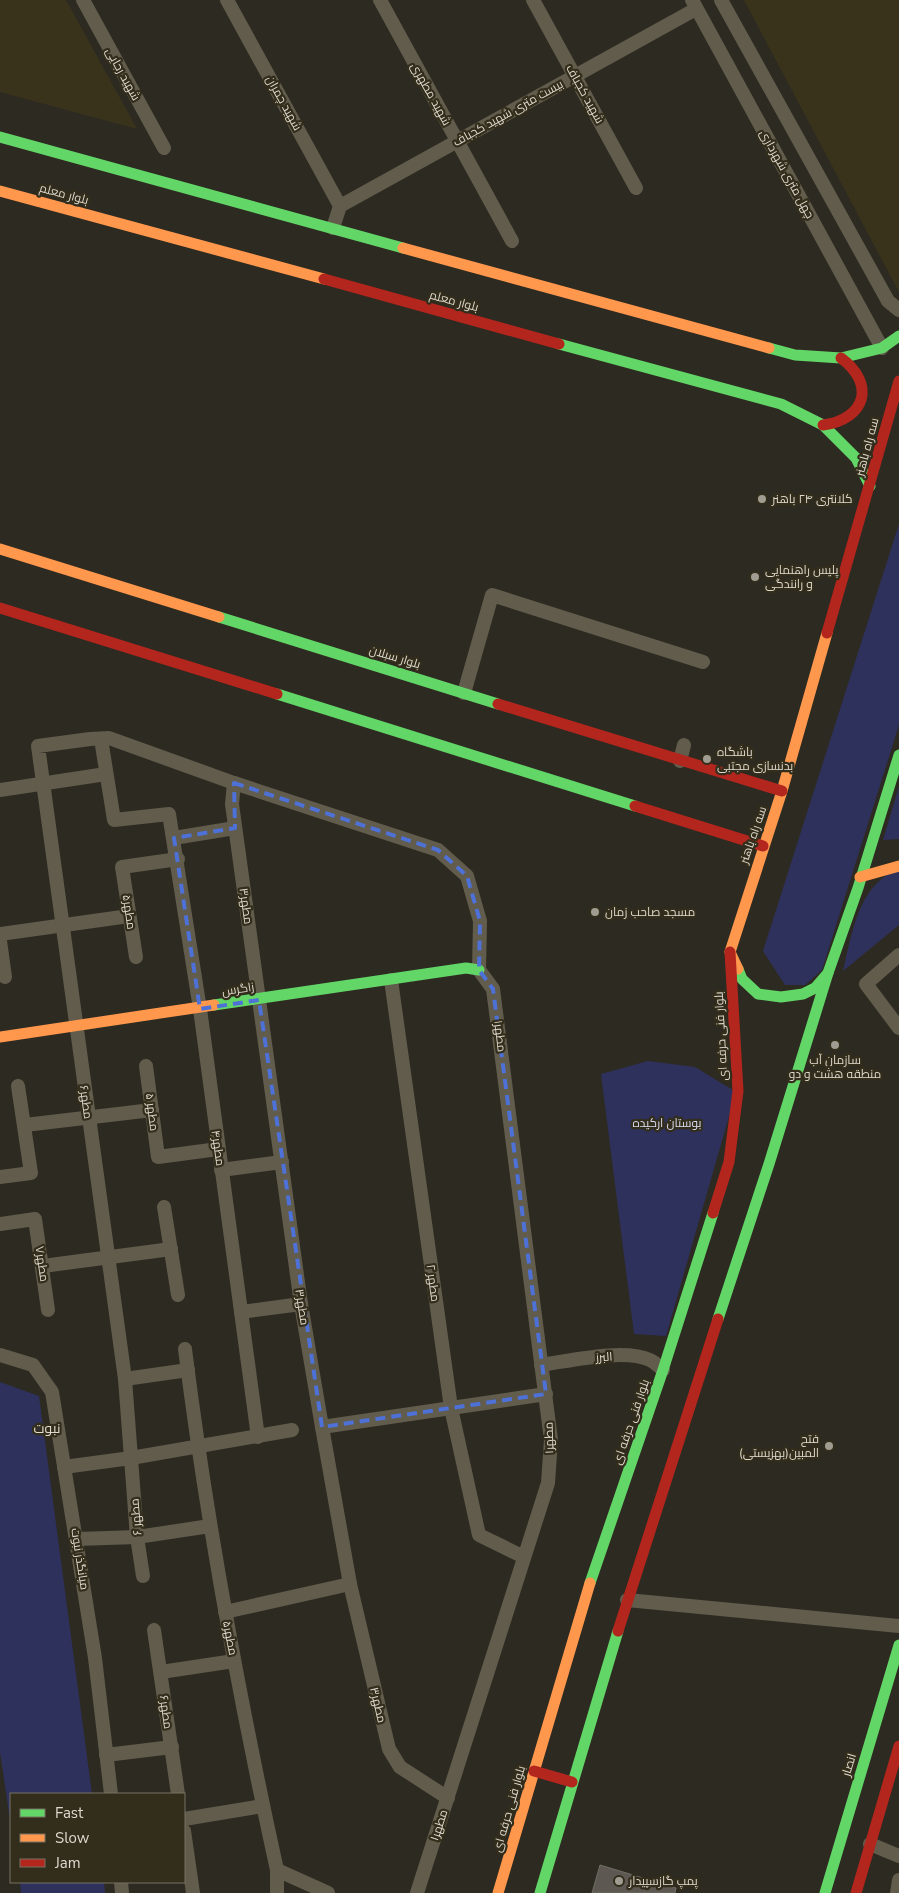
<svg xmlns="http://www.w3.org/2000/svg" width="899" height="1893" viewBox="0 0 899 1893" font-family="'Nunito Sans',Cairo,sans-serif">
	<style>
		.built { fill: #3a331c }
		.green { fill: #2f315d }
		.building { fill: #5d5952; stroke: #716e65 }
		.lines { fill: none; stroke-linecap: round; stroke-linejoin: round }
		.street { stroke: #615c4c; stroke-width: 14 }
		.fast { stroke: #63d668; stroke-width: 11 }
		.slow { stroke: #ff974d; stroke-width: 11 }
		.jam { stroke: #b3261e; stroke-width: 11 }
		.marked { fill: none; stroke: #4d71d6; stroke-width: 4; stroke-dasharray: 10 6; stroke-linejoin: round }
		.poi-dot { fill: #a09c92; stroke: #332d1b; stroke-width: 2 }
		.labels { text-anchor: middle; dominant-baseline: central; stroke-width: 4.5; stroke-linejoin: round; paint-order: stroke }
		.street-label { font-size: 12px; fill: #dedacf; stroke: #332d1b }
		.poi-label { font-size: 12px; fill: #dedacf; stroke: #332d1b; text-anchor: start }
		.park-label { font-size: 12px; fill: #d9dcef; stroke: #332d1b }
		.neighbourhood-label { font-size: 14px; fill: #dedacf; stroke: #332d1b }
	</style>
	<rect width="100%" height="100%" fill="#2d2a21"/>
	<g class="built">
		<polygon points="0,0 66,0 137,129 0,92"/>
		<polygon points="744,0 899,0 899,292"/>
	</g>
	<g class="green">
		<polygon points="899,524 899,725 822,970 805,985 785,985 763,951"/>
		<polygon points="899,786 899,839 883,840"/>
		<path d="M 899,869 L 899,925 L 843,971 C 852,934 858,884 899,869 Z"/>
		<polygon points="648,1061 695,1067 736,1092 666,1336 634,1334 601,1074"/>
		<polygon points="0,1382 39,1396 92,1794 11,1794 11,1827 0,1752"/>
		<polygon points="20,1882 104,1882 105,1893 21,1893"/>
	</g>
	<polygon class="building" points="600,1865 676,1888 675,1893 592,1893"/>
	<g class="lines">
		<g class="street">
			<polyline points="83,0 164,148"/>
			<polyline points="227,0 340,206"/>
			<polyline points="380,0 512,241"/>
			<polyline points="533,0 636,188"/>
			<polyline points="692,0 882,348"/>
			<polyline points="721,0 888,301 899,310"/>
			<polyline points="333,228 340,206 696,9"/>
			<polyline points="464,693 492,595 703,662"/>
			<polyline points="101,739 114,820 169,814 200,1009 258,1437"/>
			<polyline points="680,761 684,745"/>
			<polyline points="234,783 232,804 301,1304 322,1427 350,1584 389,1749 400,1767 448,1798"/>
			<polyline points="0,790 106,774"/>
			<polyline points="174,838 235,828"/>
			<polyline points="0,934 129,916"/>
			<polyline points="0,941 5,977"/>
			<polyline points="899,955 866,984 899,1028"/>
			<polyline points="136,957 122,867 178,859"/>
			<polyline points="391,980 451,1408 479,1535 524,1557"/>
			<polyline points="146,1066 158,1157 218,1149"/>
			<polyline points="25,1125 152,1110"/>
			<polyline points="221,1170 282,1162"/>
			<polyline points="0,1177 31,1173 18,1086"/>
			<polyline points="164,1207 178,1295"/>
			<polyline points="0,1224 35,1219 48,1310"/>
			<polyline points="43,1266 171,1249"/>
			<polyline points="241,1312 301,1304"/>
			<path d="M 185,1349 C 207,1524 239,1697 277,1870 L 328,1893"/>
			<polyline points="0,1355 33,1365 52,1392 95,1658 111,1794"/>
			<path d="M 541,1365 C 570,1361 624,1348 650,1360 C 655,1362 659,1367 663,1370"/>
			<polyline points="125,1379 188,1370"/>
			<polyline points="322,1427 546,1394"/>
			<polyline points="64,1467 131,1458 292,1430"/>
			<polyline points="77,1539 137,1537 210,1526"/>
			<polyline points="143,1576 137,1537 125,1379 38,746 90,739 109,738 234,783 438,850 467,876 480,921 479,970 493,989 551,1440 548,1483 417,1893"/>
			<polyline points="627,1600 899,1626"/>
			<polyline points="225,1612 350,1584"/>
			<polyline points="154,1630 178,1794"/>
			<polyline points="161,1672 234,1661"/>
			<polyline points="106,1755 172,1747"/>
			<polyline points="184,1819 263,1806"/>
			<polyline points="184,1831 193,1893"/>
			<polyline points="870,1844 899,1856"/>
			<polyline points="277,1870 277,1893"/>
			<polyline points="121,1882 122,1893"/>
			<polyline points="897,1893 899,1880"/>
		</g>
		<g class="fast">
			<polyline points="0,137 403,248"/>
			<polyline points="559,344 781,404 823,425 856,458 870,486"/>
			<polyline points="769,348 795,355 841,358 882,348 899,336"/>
			<polyline points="219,617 498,704"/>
			<polyline points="277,694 635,806"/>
			<polyline points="738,969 742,979 758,994 781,997 803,994 815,988 828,973 858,888 899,755"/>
			<polyline points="214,1005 466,968 479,970"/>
			<polyline points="718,1319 769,1164 828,973"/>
			<polyline points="590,1583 663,1370 713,1213"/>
			<polyline points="540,1893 618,1631"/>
			<polyline points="825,1893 899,1645"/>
		</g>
		<g class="slow">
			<polyline points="0,191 324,279"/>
			<polyline points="403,248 769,348"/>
			<polyline points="0,549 219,617"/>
			<polyline points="860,877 899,866"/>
			<polyline points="738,969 730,952 782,791 827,633"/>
			<polyline points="0,1037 214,1005"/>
			<polyline points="498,1893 590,1583"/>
		</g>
		<g class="jam">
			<polyline points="324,279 559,344"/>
			<path d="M 823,425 C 866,419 876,384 841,358"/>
			<polyline points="0,608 277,694"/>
			<polyline points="827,633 899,381"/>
			<polyline points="498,704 782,791"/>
			<polyline points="635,806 763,846"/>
			<polyline points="713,1213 729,1162 738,1091 730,952"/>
			<polyline points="618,1631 718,1319"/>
			<polyline points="534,1771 572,1782"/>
			<polyline points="856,1893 899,1746"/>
		</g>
	</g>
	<path class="marked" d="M 234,783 L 438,850 L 467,876 L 480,921 L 479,970 L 493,989 L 546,1394 L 322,1427 L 259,1000 L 200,1009 L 174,838 L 235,828 Z"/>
	<g class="poi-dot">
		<circle cx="762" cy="499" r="5"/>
		<circle cx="755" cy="577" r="5"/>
		<circle cx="707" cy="759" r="5"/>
		<circle cx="595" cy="912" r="5"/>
		<circle cx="835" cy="1045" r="5"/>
		<circle cx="829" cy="1446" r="5"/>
		<circle cx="619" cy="1881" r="5"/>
	</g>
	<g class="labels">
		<g class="street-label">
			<text transform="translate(123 74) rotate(61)">شهید رجایی</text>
			<text transform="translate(431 94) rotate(61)">شهید مطهری</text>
			<text transform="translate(585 94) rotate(61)">شهید کجباف</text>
			<text transform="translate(284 103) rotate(61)">شهید چمران</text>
			<text transform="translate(508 113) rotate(-29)">بیست متری شهید کجباف</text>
			<text transform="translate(787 174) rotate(61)">چهل متری شهرداری</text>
			<text transform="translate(64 194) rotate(15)">بلوار معلم</text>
			<text transform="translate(454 301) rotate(15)">بلوار معلم</text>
			<text transform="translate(867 447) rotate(-75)">سه راه باهنر</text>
			<text transform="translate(395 657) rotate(17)">بلوار سبلان</text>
			<text transform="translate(753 835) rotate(-71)">سه راه باهنر</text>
			<text transform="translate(246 906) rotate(82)">مطهر۳</text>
			<text transform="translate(129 912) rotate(82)">مطهر۵</text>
			<text transform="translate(238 989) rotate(-9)">زاگرس</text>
			<text transform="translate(500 1036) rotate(83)">مطهر۱</text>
			<text transform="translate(721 1036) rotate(-93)">بلوار فنی حرفه ای</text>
			<text transform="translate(86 1102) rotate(82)">مطهر۶</text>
			<text transform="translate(152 1112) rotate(83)">مطهر ۵</text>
			<text transform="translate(218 1148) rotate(82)">مطهر۴</text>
			<text transform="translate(42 1264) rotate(82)">مطهر۷</text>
			<text transform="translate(433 1283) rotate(82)">مطهر ۲</text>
			<text transform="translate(302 1307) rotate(81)">مطهر۳</text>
			<text transform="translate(604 1357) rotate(-4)">البرز</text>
			<text transform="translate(631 1422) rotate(-71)">بلوار فنی حرفه ای</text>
			<text transform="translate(549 1438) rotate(-92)">مطهر۱</text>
			<text transform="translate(136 1517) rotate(-95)">مطهر ۶</text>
			<text transform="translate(80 1559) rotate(81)">میانگذر نبوت</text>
			<text transform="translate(230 1638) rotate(79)">مطهر۵</text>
			<text transform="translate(378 1705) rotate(77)">مطهر۳</text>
			<text transform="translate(166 1712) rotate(82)">مطهر۶</text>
			<text transform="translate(849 1765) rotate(-73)">انصار</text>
			<text transform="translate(509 1809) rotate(-74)">بلوار فنی حرفه ای</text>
			<text transform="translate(439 1825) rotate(-72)">مطهر۱</text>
		</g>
		<g class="poi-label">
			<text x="772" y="499">کلانتری ۲۴ باهنر</text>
			<text x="765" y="570">پلیس راهنمایی<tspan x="765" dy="14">و رانندگی</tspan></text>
			<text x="717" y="752">باشگاه<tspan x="717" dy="14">بدنسازی مجتبی</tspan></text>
			<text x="605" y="912">مسجد صاحب زمان</text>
			<text x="835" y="1060" text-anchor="middle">سازمان آب<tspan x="835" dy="14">منطقه هشت و دو</tspan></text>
			<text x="819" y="1439" text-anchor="end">فتح<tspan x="819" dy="14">المبین(بهزیستی)</tspan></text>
			<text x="629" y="1881">پمپ گازسپیدار</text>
		</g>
		<g class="park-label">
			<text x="667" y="1123">بوستان ارکیده</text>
		</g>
		<g class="neighbourhood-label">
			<text x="47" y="1428">نبوت</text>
		</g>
	</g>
	<rect x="10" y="1793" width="175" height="90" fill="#332d1b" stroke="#777263"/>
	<rect x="20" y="1809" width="25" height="8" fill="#63d668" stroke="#777263"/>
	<text x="55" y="1818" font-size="15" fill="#dedacf">Fast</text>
	<rect x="20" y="1834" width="25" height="8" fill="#ff974d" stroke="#777263"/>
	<text x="55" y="1843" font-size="15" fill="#dedacf">Slow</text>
	<rect x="20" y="1859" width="25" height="8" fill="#b3261e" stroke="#777263"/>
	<text x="55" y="1868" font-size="15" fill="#dedacf">Jam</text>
</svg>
